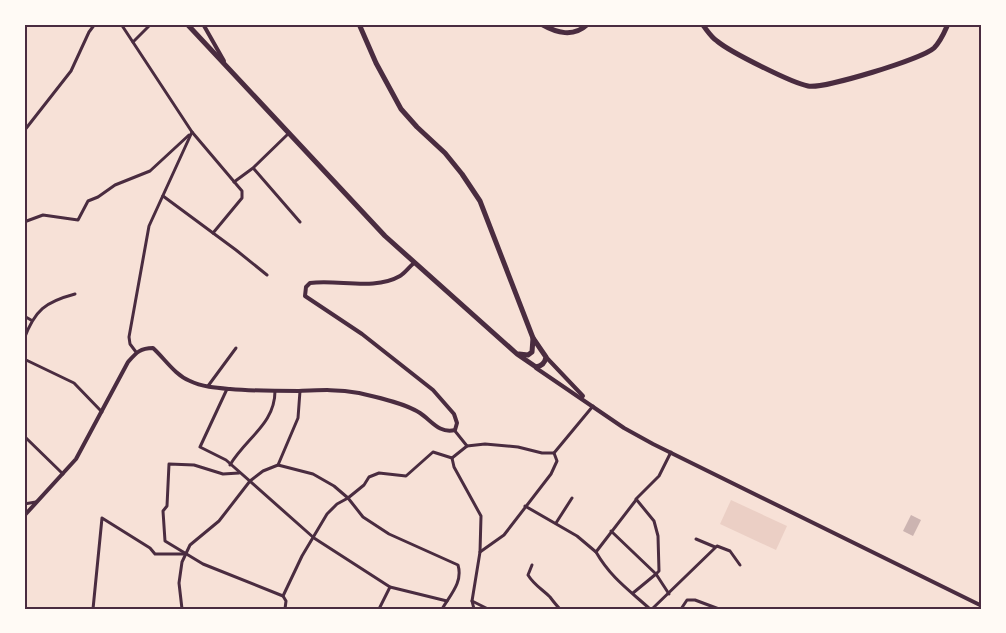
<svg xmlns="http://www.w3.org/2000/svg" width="1006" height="633" viewBox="0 0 1006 633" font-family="'Crimson Pro',serif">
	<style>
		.green { fill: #ebcfc5 }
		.building { fill: #ccb4b1 }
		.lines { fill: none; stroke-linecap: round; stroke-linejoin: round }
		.minor { stroke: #4a2c40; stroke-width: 3 }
		.tertiary { stroke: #4a2c40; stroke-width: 4 }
		.trunk { stroke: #4a2c40; stroke-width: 5 }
		.neatline { fill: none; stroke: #4a2c40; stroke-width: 2 }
	</style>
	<rect width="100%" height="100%" fill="#f7e1d7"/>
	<polygon class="green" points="731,500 787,526 776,550 720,524"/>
	<polygon class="building" points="911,515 921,520 913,536 903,531"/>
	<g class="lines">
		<g class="minor">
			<polyline points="121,24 192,132 242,191 242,198 213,233"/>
			<polyline points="133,42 151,24"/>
			<polyline points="24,131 71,71 89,32 95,24"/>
			<polyline points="254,169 300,222"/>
			<polyline points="234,182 253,168 288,134"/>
			<polyline points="163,196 236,250 267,275"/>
			<polyline points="24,222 43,215 78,220 88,201 98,197 115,185 150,171 189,135"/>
			<polyline points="24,316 31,320"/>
			<path d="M 24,339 C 35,310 45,302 75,294"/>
			<polyline points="136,352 130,344 129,337 149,226 192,132"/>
			<polyline points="24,359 74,383 102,412"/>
			<polyline points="208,386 236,348"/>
			<polyline points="227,389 200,447 226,460 314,538 390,587 447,601"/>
			<polyline points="455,431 467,446"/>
			<polyline points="24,436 63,474"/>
			<polyline points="452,458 467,446 485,444 518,447 542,453 554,453 593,406"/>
			<polyline points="452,458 454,467 481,516 480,552 472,601 474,609"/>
			<path d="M 230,465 C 246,438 275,424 275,391"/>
			<path d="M 278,465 L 313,474 L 334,486 L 348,498 L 363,517 L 389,534 L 458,565 C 463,582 451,594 442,609"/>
			<polyline points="239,473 223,474 194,465 169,464 167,506 163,511 165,541 203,564 283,596 286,601 285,609"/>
			<polyline points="24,504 36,502"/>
			<polyline points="525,506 577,536 596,552 636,500"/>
			<polyline points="556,523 572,498"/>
			<polyline points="611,531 656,574 633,593"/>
			<polyline points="696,539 715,547"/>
			<polyline points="480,552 504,535 551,474 557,461 554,453"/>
			<path d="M 596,552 C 611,578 629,590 650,609"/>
			<path d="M 532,565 L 528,575 C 534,585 542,589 550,597 C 553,601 556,605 560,609"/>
			<polyline points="669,594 656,574 659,571 658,536 654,521 636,499 659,476 671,452"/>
			<polyline points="283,596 302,556 327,514 337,504 348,498 364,485 369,477 379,473 406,476 433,452 452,458"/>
			<polyline points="472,601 488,609"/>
			<polyline points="93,609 102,518 150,548 155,554 184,554"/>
			<polyline points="182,609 179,583 182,562 190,545 219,521 250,481 263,471 278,465 298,418 300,391"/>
			<polyline points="379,609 390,587"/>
			<polyline points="652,609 717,546 730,551 740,565"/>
			<polyline points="681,609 687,600 695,600 719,609"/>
		</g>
		<g class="tertiary">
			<polyline points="203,24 224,61"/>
			<polyline points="546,357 583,396"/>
			<polyline points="536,368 624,428 653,444 982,606"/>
			<path d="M 24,516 L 76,459 L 128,362 C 136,353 140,348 153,348 C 165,359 175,375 190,381 C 202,387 217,388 230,389 C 253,391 276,391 299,391 C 321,390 337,389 359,393 C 376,397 405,403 420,413 C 431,420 439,434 455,430 L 457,423 L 454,414 L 433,390 L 362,334 L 305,296 L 306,287 L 310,283 C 338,279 374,291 400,276 C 405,273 409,267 414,263"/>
		</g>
		<g class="trunk">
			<path d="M 187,24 L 385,236 L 517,354 L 536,367 C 542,366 545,363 546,357 L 533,338"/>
			<polyline points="359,24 376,63 401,109 417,127 445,153 462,174 480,201 533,338 532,352 528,355 519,354"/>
			<path d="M 541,24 C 557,33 573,38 588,24"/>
			<path d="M 702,24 C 707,30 711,37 717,41 C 730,52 792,83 808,86 C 824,89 922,59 934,48 C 941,41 944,33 948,24"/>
		</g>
	</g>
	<rect width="1006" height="633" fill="none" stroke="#fffaf5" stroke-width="51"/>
	<rect x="26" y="26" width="954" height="582" class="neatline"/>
</svg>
